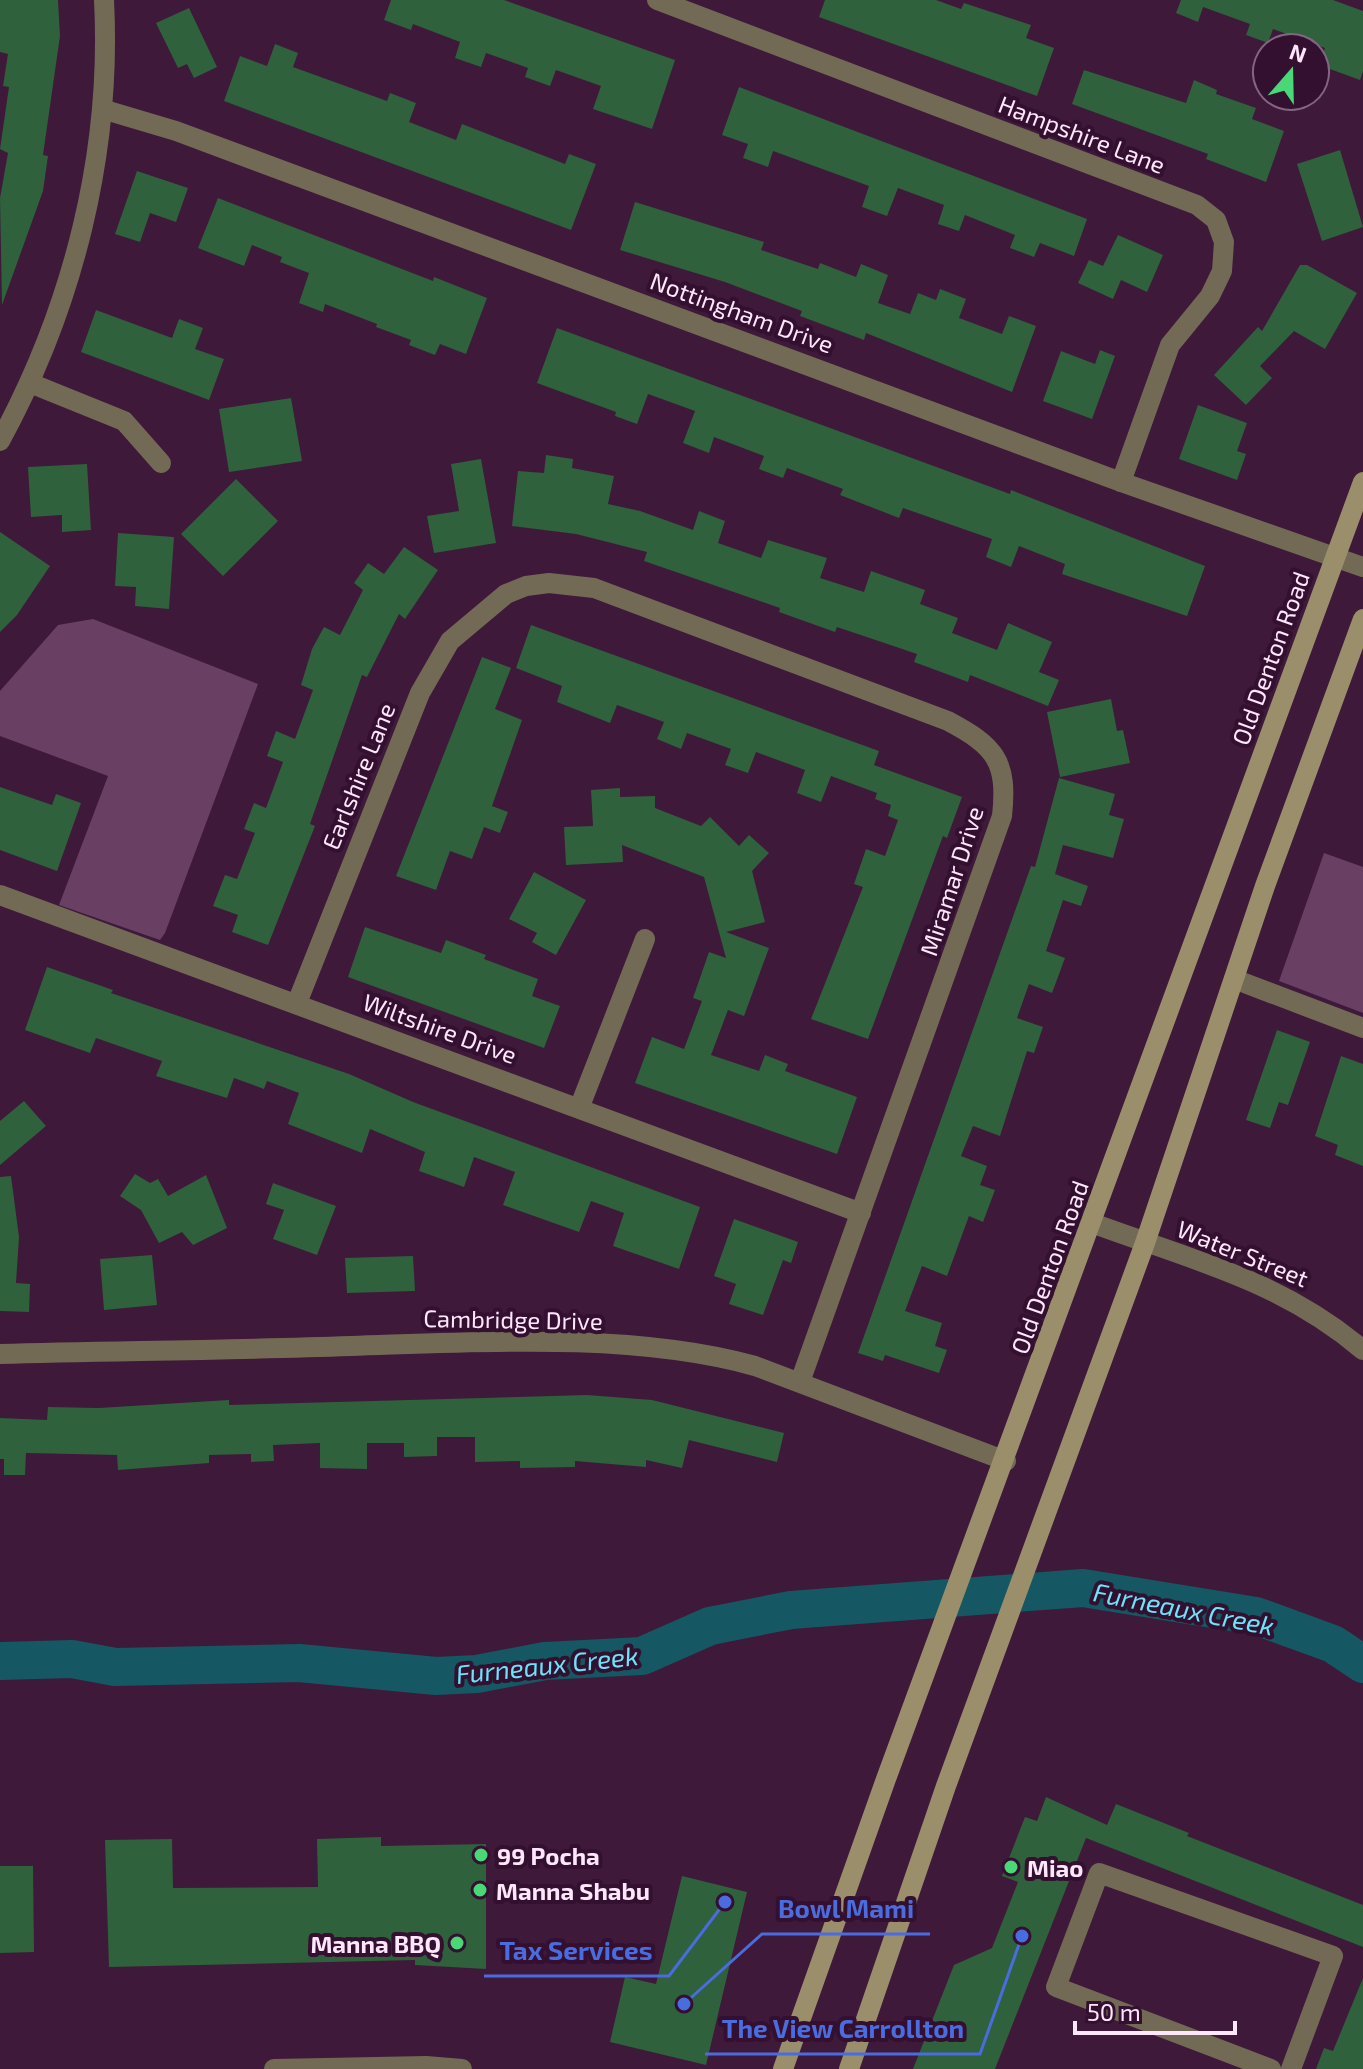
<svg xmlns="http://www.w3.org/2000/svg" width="1363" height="2069" viewBox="0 0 1363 2069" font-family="'Exo 2',sans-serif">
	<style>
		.green { fill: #694064 }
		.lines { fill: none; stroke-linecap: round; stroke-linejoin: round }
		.river { stroke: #155762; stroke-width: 38 }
		.building { fill: #2e613c }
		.minor { stroke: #726a54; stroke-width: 20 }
		.tertiary { stroke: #726a54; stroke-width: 20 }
		.secondary { stroke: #9b8e6b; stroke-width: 20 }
		.poi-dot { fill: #49d778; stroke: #330f30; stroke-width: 3 }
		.labels { text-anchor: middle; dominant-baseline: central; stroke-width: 8; stroke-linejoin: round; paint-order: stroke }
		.street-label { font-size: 24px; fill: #fee6fb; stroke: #330f30 }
		.poi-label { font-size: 24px; font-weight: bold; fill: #fee6fb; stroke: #330f30; text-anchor: start }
		.water-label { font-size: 26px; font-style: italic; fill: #6be5fa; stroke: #330f30 }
		.leader { fill: none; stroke: #4a6cdf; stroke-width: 3 }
		.callout-dot { fill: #4a6cdf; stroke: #330f30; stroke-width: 3 }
		.callout-label { font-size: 26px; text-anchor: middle; font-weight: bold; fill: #4a6cdf; stroke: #330f30; stroke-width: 8; stroke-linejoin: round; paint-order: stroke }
	</style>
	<rect width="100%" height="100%" fill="#3e193a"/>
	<g class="green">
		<polygon points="93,619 258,684 165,933 160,940 59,905 108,776 0,736 0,691 58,625"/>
		<polygon points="1324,853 1363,867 1363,1013 1279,981"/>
	</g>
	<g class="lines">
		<polyline class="river" points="0,1661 72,1659 115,1667 299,1663 436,1676 477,1674 545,1661 642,1656 710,1626 791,1610 1083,1588 1256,1616 1333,1644 1363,1664"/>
	</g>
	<g class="building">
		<polygon points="0,0 58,0 60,36 43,155 48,156 43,191 2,305 0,198 8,153 0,149 9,87 3,86 8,54 0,52"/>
		<polygon points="391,0 504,0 675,60 652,129 593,109 601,86 556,70 550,86 525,77 528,68 486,53 481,67 455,58 460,42 413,24 411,30 384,20"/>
		<polygon points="825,0 936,0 961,9 964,3 1031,25 1026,38 1054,48 1037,96 819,17"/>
		<polygon points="1181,0 1333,0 1363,11 1363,71 1360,80 1319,65 1325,48 1273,29 1268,43 1246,35 1250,24 1203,7 1198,22 1176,13"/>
		<polygon points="189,8 217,67 194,78 187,64 178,68 156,23"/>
		<polygon points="275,44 298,53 293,67 387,101 390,93 416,103 409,122 456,140 462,124 565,164 569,154 596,164 571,230 224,101 240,56 267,66"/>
		<polygon points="1084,70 1186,103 1194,80 1217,90 1216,94 1256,108 1252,119 1284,131 1266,182 1206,159 1208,154 1072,104"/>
		<polygon points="739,87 1087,219 1074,256 1040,243 1034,257 1010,248 1015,235 965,215 959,231 938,224 944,205 898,188 887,216 862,207 869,186 773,151 768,167 743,158 748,144 722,135"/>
		<polygon points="1340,150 1363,227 1322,241 1297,164"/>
		<polygon points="137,171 188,188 176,222 150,213 140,242 115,234"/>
		<polygon points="218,198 433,281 434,277 487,298 466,354 440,344 435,355 409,345 411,340 376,327 377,324 325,304 323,312 299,303 309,273 280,262 282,257 252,245 244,266 198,248"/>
		<polygon points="635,202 764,242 761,250 818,269 820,263 856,277 861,264 888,275 878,303 910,314 918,293 936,300 940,289 966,299 959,318 1002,334 1009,316 1036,326 1012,392 866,333 864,340 800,316 802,311 725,282 620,250"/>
		<polygon points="1118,235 1163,255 1147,292 1121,280 1113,299 1078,283 1089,260 1103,266"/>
		<polygon points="1300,265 1307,265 1357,293 1325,349 1294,331 1260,366 1272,378 1246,405 1214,375 1258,327 1262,331"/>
		<polygon points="96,310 172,338 179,319 203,328 195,349 224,359 209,400 81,352"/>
		<polygon points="557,328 1010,494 1011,490 1205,566 1187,616 1062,574 1065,564 1019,546 1011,567 986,557 992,539 903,508 899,518 840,495 843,489 787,468 783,478 759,469 764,456 714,437 709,453 683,443 695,411 648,394 637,424 615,416 616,412 537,383"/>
		<polygon points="1100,350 1115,356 1092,419 1043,401 1061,351 1095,364"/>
		<polygon points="291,398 302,461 229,472 219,409"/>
		<polygon points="1198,405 1247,423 1237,451 1246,454 1237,480 1179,459"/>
		<polygon points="546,455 573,459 572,468 614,476 608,504 640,511 693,530 699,511 725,521 718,543 761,558 768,540 827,558 820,578 864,592 871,571 925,590 920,604 958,618 952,633 997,650 1008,623 1052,642 1039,672 1059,680 1048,706 970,675 968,682 914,662 917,654 837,627 835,632 779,612 780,608 644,561 647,552 576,534 512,526 518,471 544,473"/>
		<polygon points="481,459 496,543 434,553 427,516 459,511 451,464"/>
		<polygon points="87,464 91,530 62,532 62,515 31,517 28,467"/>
		<polygon points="236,479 278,521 223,576 181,534"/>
		<polygon points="0,532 50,566 17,615 0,632"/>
		<polygon points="118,533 174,537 169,609 135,606 136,587 115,586"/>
		<polygon points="404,547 438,570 405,619 399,614 367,677 362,675 310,824 315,826 268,945 232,932 238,915 213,906 225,875 237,879 255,833 244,829 254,803 266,808 283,762 267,756 276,731 295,739 313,690 301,685 312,649 324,627 340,635 363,590 354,583 368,563 384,574"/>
		<polygon points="531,625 879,751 874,765 962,797 947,838 943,836 868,1039 811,1019 863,887 854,884 866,849 885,856 898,820 888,816 891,805 875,799 877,793 831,776 821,802 797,793 805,770 756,752 748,773 725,765 731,749 687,733 681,749 657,739 664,722 617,705 610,723 557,702 562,686 516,668"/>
		<polygon points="482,657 511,668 495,709 522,720 492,806 508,812 500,833 484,827 472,859 450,851 436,890 396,876"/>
		<polygon points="1111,699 1117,731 1123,730 1130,763 1060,777 1047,712"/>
		<polygon points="1059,778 1115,794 1109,815 1124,819 1113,858 1063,845 1055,874 1088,886 1081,906 1063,900 1046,951 1065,958 1052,993 1029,984 1017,1018 1043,1027 1034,1053 1027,1051 1000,1136 973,1126 961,1156 987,1166 980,1185 995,1190 983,1222 969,1216 947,1276 922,1266 905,1311 942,1323 935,1346 947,1350 939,1373 885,1355 883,1361 858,1353 1031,866 1035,867"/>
		<polygon points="0,787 52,805 56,794 81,803 57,871 0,850"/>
		<polygon points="620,788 620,797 655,796 655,808 701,826 710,817 739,846 749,835 769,853 752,871 765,922 726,932 769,948 744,1016 728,1010 711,1055 759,1071 765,1055 788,1064 785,1071 857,1097 837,1154 635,1083 652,1037 684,1049 702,1001 693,998 709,952 726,958 704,877 622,845 623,862 566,865 564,827 593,826 591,790"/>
		<polygon points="534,872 586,900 556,955 532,942 537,933 509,919"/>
		<polygon points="365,927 441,953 446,940 486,955 484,959 538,979 532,996 560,1006 544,1048 348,977"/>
		<polygon points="47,967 113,990 111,993 349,1074 413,1102 700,1207 679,1269 613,1246 624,1213 591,1201 579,1232 503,1205 515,1172 474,1157 464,1187 419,1171 425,1152 370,1129 362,1153 288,1124 299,1093 267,1081 264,1089 234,1078 227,1098 156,1076 162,1061 96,1038 90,1053 25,1030"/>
		<polygon points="1277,1030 1310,1042 1288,1105 1279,1102 1270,1128 1246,1120"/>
		<polygon points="1341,1056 1363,1064 1363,1166 1335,1155 1338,1145 1315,1136"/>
		<polygon points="24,1101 46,1126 0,1165 0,1121"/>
		<polygon points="135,1174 150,1183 158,1179 168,1196 206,1175 227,1228 193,1245 182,1232 159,1243 141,1210 120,1196"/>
		<polygon points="11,1176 19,1237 16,1283 30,1284 29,1312 0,1311 0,1177"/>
		<polygon points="273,1183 336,1206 317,1255 273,1239 284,1210 266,1204"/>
		<polygon points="734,1219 798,1242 791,1263 783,1260 763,1315 729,1304 736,1284 714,1276"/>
		<polygon points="152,1255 157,1305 104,1310 100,1259"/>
		<polygon points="413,1256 415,1291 347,1293 345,1258"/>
		<polygon points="587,1395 652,1400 784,1433 777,1462 689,1440 682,1468 646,1460 646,1467 575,1461 575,1467 520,1468 520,1461 475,1462 475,1437 437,1437 437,1456 404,1457 404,1443 367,1443 367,1469 320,1468 320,1443 273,1445 274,1461 251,1462 251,1454 209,1455 209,1463 118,1470 117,1455 26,1453 25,1475 4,1475 4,1459 0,1459 0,1418 47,1420 48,1407 99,1408 229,1400 229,1405"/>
		<polygon points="1046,1797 1107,1825 1116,1804 1189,1833 1187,1836 1363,1905 1363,1947 1086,1838 995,2069 913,2069 954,1965 992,1948 1018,1882 1002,1876 1025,1817 1037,1821"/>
		<polygon points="381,1837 381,1846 486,1844 486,1969 415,1965 415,1960 109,1967 105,1840 172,1839 173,1888 318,1887 317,1839"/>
		<polygon points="0,1866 33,1866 34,1952 0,1953"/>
		<polygon points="682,1876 747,1892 706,2065 610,2042 625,1977 656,1984"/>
		<polygon points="1363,1978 1363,2069 1316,2069 1324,2048 1333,2051"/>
	</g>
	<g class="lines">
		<g class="minor">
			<polyline points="657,0 1197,205 1216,220 1224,242 1222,271 1210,296 1170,345 1121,482"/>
			<polyline points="102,109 176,131 1121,482 1363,567"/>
			<polyline points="30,383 124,421 161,463"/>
			<path d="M 0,441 C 73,307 112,153 104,0"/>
			<polyline points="0,895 861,1213"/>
			<polyline points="1234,979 1363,1028"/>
			<path d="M 297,1003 L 420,693 L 450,641 L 506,594 L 526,586 L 549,583 L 594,588 L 948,721 C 995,746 1008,761 1002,816 L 800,1382"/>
			<polyline points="580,1106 645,939"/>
			<path d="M 1092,1223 C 1192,1260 1280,1280 1363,1350"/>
			<path d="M 0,1354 C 117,1351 234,1350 351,1346 C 478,1342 633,1332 755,1366 L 1006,1461"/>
			<polyline points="1271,2069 1056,1987 1099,1873 1333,1956 1291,2069"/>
		</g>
		<polyline class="tertiary" points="274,2069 426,2066 462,2069"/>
		<g class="secondary">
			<polyline points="783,2069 886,1779 1363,482"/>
			<polyline points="849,2069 946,1786 1145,1243 1265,886 1363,619"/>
		</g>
	</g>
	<g class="poi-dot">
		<circle cx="481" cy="1855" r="8"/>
		<circle cx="1011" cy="1867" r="8"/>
		<circle cx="480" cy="1890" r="8"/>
		<circle cx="457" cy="1943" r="8"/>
	</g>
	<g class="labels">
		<g class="street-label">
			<text transform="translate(1082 134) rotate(21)">Hampshire Lane</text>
			<text transform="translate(742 312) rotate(20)">Nottingham Drive</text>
			<text transform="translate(1270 658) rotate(-70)">Old Denton Road</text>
			<text transform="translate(358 776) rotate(-68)">Earlshire Lane</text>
			<text transform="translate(951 881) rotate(-72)">Miramar Drive</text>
			<text transform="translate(440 1028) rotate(20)">Wiltshire Drive</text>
			<text transform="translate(1243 1253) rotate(22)">Water Street</text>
			<text transform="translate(1049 1267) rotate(-70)">Old Denton Road</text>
			<text transform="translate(513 1319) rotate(1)">Cambridge Drive</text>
		</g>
		<g class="poi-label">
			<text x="497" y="1855">99 Pocha</text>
			<text x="1027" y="1867">Miao</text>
			<text x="496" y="1890">Manna Shabu</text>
			<text x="441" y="1943" text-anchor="end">Manna BBQ</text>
		</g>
		<g class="water-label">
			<text transform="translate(1184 1608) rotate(11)">Furneaux Creek</text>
			<text transform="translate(547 1664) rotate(-6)">Furneaux Creek</text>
		</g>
	</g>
	<path class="leader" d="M684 2004L762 1934H930M725 1902L669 1976H484M1022 1936L980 2054H705"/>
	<g class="callout-dot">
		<circle cx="684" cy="2004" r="8"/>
		<circle cx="725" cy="1902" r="8"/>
		<circle cx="1022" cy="1936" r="8"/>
	</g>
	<g class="callout-label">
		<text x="846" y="1918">Bowl Mami</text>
		<text x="576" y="1960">Tax Services</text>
		<text x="843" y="2038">The View Carrollton</text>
	</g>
	<g transform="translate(1291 72) rotate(20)"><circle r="38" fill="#330f30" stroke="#846581" stroke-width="2"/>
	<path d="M0-6L14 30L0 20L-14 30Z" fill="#49d778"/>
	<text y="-12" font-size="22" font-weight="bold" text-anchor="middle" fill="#fee6fb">N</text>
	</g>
	<path d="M1075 2021v12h160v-12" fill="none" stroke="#fee6fb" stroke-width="4"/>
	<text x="1087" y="2021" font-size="24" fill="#fee6fb" stroke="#330f30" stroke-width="6" paint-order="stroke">50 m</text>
</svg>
